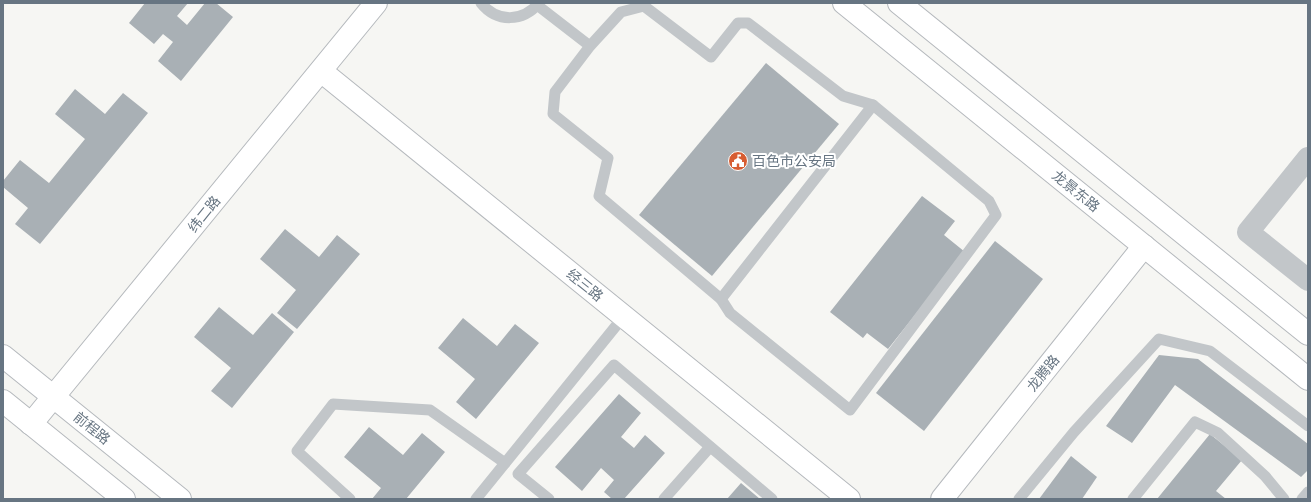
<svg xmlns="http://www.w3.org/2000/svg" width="1311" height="502" viewBox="0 0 1311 502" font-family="Jost,'Noto Sans SC',sans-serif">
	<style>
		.building { fill: #a9b0b5 }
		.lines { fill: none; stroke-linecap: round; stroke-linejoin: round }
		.secondary-casing { stroke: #b5b9bd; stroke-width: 24 }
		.lane { stroke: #c2c6c9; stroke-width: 11 }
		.street { stroke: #c2c6c9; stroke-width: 22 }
		.secondary { stroke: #fff; stroke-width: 22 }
		.labels { text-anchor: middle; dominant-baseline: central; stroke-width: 4; stroke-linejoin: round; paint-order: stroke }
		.poi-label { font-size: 14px; fill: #677582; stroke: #fff; text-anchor: start }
		.street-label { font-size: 14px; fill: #677582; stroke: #fff }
	</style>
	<rect width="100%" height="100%" fill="#f6f6f3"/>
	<g class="building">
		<polygon points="145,3 188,3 177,16 187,25 205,3 216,3 233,17 181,81 158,61 173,42 163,34 154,44 129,23"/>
		<polygon points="766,63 839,124 712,276 639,215"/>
		<polygon points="75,89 105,114 123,93 148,113 40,244 15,224 28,208 3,187 3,181 20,160 49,183 85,139 55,114"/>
		<polygon points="922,196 955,221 944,235 965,252 888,349 867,333 863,338 830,312"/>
		<polygon points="285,229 319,257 337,235 360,254 297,329 277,313 296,290 260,259"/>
		<polygon points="995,241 1043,279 924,431 876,393"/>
		<polygon points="219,307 253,335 272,313 294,332 232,408 211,391 231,368 194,337"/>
		<polygon points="463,318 497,346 515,324 539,343 476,419 456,402 475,379 438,348"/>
		<polygon points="1159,355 1198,359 1308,444 1308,470 1301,477 1175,385 1132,443 1106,426"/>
		<polygon points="619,394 641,413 621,437 634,448 645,435 665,453 624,499 612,499 604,492 614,480 601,468 582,491 555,467"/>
		<polygon points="369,427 403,455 422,433 445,452 406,499 372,499 381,488 344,457"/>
		<polygon points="1210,434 1242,460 1216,491 1226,499 1157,499"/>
		<polygon points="1071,456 1097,477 1082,499 1039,499"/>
		<polygon points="741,483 760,499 727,499"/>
	</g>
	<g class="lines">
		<g class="secondary-casing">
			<g id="secondary">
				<polyline points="844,3 1308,379"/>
				<polyline points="899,3 1308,334"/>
				<polyline points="321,71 849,499"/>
				<polyline points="3,356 180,499"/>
				<polyline points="3,401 124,499"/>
				<polyline points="31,424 376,3"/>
				<polyline points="942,499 1144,246"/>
			</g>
		</g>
		<g class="lane">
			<path d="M 481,3 C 497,23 523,22 539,3"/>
			<polyline points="537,5 590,46 555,92 553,114 608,158 599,196 721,299 730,313 850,410 996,215 989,201 873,105 843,96 748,23 738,23 711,57 644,6 621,12 590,46"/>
			<polyline points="721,299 873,105"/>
			<polyline points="350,499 297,451 333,404 430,410 505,463"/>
			<polyline points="476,499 624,316"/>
			<polyline points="549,499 518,474 614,365 772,499"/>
			<polyline points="664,499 710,447"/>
			<polyline points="1019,499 1074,432 1159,339 1210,351 1308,426"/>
			<polyline points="1133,499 1195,422 1218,433 1265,476 1284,499"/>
			<polyline points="1302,499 1308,492"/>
		</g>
		<polyline class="street" points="1308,158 1248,232 1308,280"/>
		<use href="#secondary" class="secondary"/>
	</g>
	<defs>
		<g id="civic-disc" transform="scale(1)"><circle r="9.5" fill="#d75d32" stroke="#fff"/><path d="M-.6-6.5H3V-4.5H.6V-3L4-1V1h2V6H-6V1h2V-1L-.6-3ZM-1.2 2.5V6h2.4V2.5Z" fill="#fff"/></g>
	</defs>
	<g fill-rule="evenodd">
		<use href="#civic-disc" x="738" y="161"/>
	</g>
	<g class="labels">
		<g class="poi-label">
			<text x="752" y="161">百色市公安局</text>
		</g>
		<g class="street-label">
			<text transform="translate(1076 191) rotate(39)">龙景东路</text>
			<text transform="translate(204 214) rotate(-51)">纬二路</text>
			<text transform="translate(585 285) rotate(39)">经三路</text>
			<text transform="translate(1043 373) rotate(-51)">龙腾路</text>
			<text transform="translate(92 428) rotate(39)">前程路</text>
		</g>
	</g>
	<rect width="1311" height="502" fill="none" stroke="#677582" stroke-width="8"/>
</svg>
